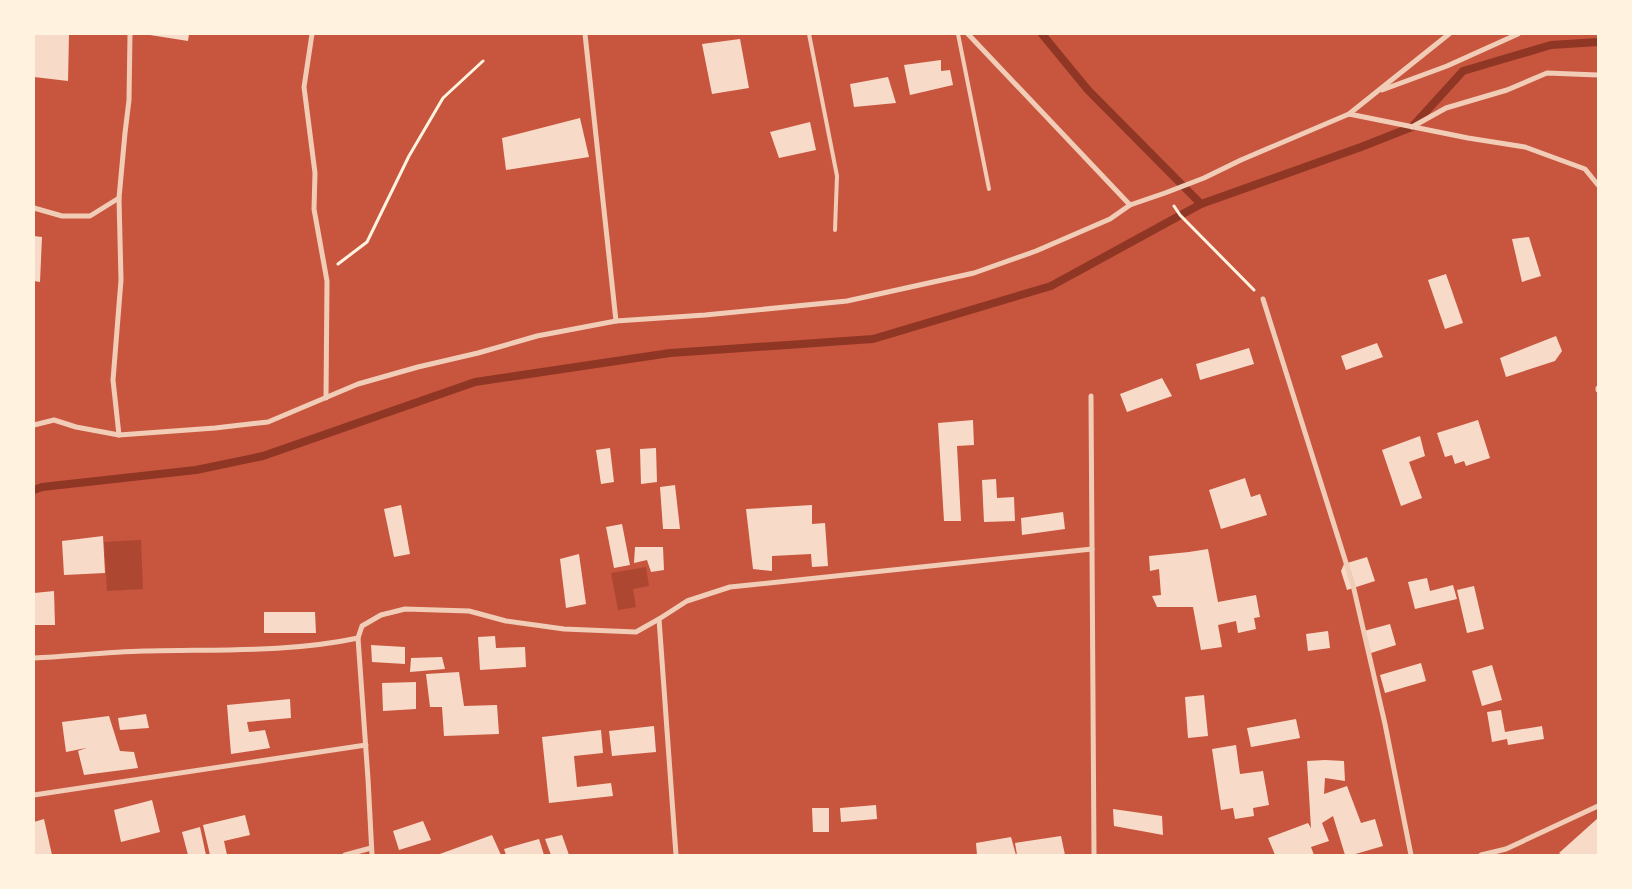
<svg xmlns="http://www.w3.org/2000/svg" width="1632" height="889" viewBox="0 0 1632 889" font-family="Montserrat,sans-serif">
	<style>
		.green { fill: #ae4732 }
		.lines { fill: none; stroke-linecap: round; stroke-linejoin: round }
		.stream { stroke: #8f3625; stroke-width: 8 }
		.building { fill: #f7dbc8 }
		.path { stroke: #fff3e0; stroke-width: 3 }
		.service { stroke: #f1ccb7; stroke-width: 4 }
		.minor { stroke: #f1ccb7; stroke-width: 5 }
	</style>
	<rect width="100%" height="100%" fill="#c8553d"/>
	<g class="green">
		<polygon points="141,540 143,589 107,591 104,542"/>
		<polygon points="646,567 649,586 633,589 636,607 618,610 611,573"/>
	</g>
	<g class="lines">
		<g class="stream">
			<polyline points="1042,34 1088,90 1201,204 1361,147 1412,127 1463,71 1551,45 1598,42"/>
			<polyline points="34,490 42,487 196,470 263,456 475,382 670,353 873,339 1051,286 1201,204"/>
		</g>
	</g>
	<g class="building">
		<polygon points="34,34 69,34 68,81 34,77"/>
		<polygon points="150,34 189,34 188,41 150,35"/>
		<polygon points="740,39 749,88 712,94 702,44"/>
		<polygon points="941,60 941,71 950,70 953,85 910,95 904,65"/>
		<polygon points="888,77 896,103 854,107 850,84"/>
		<polygon points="580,118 589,157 506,170 502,138"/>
		<polygon points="810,122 816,150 779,158 770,132"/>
		<polygon points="34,236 42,237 40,282 34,281"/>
		<polygon points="1529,237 1541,276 1522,282 1512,239"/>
		<polygon points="1446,274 1463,323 1445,329 1428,280"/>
		<polygon points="1556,336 1562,351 1555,361 1506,377 1500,358"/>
		<polygon points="1377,343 1383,357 1346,370 1341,356"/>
		<polygon points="1249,348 1254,364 1200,380 1196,364"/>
		<polygon points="1162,378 1172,396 1127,412 1120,394"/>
		<polygon points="973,420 974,445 957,446 961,521 944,521 938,423"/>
		<polygon points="1478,420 1490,458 1466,466 1464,461 1455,464 1452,455 1445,457 1437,433"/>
		<polygon points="1420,436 1425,456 1409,462 1422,498 1401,506 1382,450"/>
		<polygon points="610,448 614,482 601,484 596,450"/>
		<polygon points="656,448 657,482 641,484 640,449"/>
		<polygon points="1245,478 1251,497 1260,494 1267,515 1221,529 1209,490"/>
		<polygon points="996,479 997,498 1014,497 1015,521 984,522 982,480"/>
		<polygon points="675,485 680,529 663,529 660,487"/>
		<polygon points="401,505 410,554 394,557 384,509"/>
		<polygon points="812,505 812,524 825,523 828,566 812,567 811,554 772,556 772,571 753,569 746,509"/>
		<polygon points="1063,512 1065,529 1022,535 1021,518"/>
		<polygon points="622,524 630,565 614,568 606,527"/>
		<polygon points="103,536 105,573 64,575 62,541"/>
		<polygon points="635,547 663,547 664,570 651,572 647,560 634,563"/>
		<polygon points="1208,549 1218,602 1256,595 1260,617 1254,618 1256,629 1238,633 1236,621 1218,625 1222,647 1201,650 1193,607 1157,607 1152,596 1161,595 1159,569 1150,571 1149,556 1189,552"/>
		<polygon points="579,554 586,604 566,608 560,559"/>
		<polygon points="1367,557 1375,581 1347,590 1341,571 1344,564"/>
		<polygon points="1427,578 1430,591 1453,585 1457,599 1415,609 1408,582"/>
		<polygon points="1474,586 1484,629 1467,633 1457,590"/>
		<polygon points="54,591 55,625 34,625 34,593"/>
		<polygon points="264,612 315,612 316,633 264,633"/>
		<polygon points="1390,624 1396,645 1371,653 1364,631"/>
		<polygon points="1328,631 1330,648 1308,651 1306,634"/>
		<polygon points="495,636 496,648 525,647 526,667 480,670 478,637"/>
		<polygon points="371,645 405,647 405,664 372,662"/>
		<polygon points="442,657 445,669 410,672 411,658"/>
		<polygon points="1421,663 1426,681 1385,693 1380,675"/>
		<polygon points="1492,665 1502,700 1482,706 1472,671"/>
		<polygon points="459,672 464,706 497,705 499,734 444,736 442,707 430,707 426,674"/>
		<polygon points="416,682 416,709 383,711 382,683"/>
		<polygon points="1204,695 1208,736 1188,738 1185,697"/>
		<polygon points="290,699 291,718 247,722 249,732 265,730 270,748 231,754 227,705"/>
		<polygon points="1501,710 1505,732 1542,726 1544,739 1508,745 1507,739 1492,742 1487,712"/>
		<polygon points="146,714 149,728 120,730 118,718"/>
		<polygon points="109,716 120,751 134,752 138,768 84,775 78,751 86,748 66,752 62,722"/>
		<polygon points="1296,719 1300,738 1251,747 1247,728"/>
		<polygon points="654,726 656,752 612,756 609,731"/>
		<polygon points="601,730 603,753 574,756 577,787 611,783 613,796 549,803 542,737"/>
		<polygon points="1236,745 1240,774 1263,771 1269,805 1253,808 1254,816 1235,819 1233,808 1221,810 1212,749"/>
		<polygon points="1325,760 1344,761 1345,781 1325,778 1324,794 1347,786 1361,823 1375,819 1383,846 1352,855 1345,855 1333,816 1322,823 1329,841 1311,847 1314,855 1275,855 1268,838 1308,823 1311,828 1307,761"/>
		<polygon points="152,800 160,832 121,842 114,810"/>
		<polygon points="876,805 877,819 841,822 840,808"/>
		<polygon points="812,808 829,808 829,832 813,832"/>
		<polygon points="1113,809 1162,816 1163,835 1114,826"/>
		<polygon points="245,815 250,835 224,841 227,855 210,855 203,825"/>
		<polygon points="1598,818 1598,855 1562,855 1559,853"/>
		<polygon points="44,819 52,855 34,855 34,822"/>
		<polygon points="423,821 431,840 399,850 393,831"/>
		<polygon points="200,827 206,855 188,855 182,832"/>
		<polygon points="492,835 501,855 437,855"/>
		<polygon points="562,835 569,855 551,855 545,839"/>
		<polygon points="1061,836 1065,855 1017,855 1015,843"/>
		<polygon points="1011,837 1016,855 977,855 976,843"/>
		<polygon points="539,839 544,855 506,855 504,849"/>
	</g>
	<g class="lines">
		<g class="path">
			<polyline points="1174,206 1180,215 1254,290"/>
			<polyline points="338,264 367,242 409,156 443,98 483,61"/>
		</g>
		<g class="service">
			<polyline points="809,34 837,176 835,230"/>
			<polyline points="958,34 989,189"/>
		</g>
		<g class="minor">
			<polyline points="312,34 304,87 315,173 314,209 327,281 326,398"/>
			<polyline points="585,34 616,321"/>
			<polyline points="968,34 1130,205"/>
			<polyline points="1382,90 1447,66 1518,34"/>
			<polyline points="1349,114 1468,138 1525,147 1585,169 1598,185"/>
			<polyline points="1412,127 1446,108 1507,90 1547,73 1598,75"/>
			<polyline points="34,208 62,216 90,216 119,198"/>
			<polyline points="1263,299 1353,585 1385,724 1411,855"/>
			<polyline points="1598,388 1598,390"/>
			<polyline points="1091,396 1094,855"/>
			<polyline points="34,425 54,420 76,427 119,435 215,428 268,422 358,384 418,367 478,353 537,336 616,321 705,315 847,301 974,273 1036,251 1110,219 1130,205 1165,193 1204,178 1241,160 1349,114 1449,34"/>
			<polyline points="119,435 113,380 121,280 119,198 125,133 129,100 130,34"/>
			<polyline points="659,619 676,855"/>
			<path d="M 34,658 C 71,656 108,652 144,651 C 215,649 288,653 358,638"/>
			<polyline points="34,795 366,745"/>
			<polyline points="345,855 371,848"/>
			<polyline points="372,855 368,779 358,638 362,626 381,615 405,609 469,611 506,621 564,629 636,632 659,619 687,601 730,587 1092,549"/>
			<polyline points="1481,855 1506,849 1598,806"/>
		</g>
	</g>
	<rect width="1632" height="889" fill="none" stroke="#fff3e0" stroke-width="70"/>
</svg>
